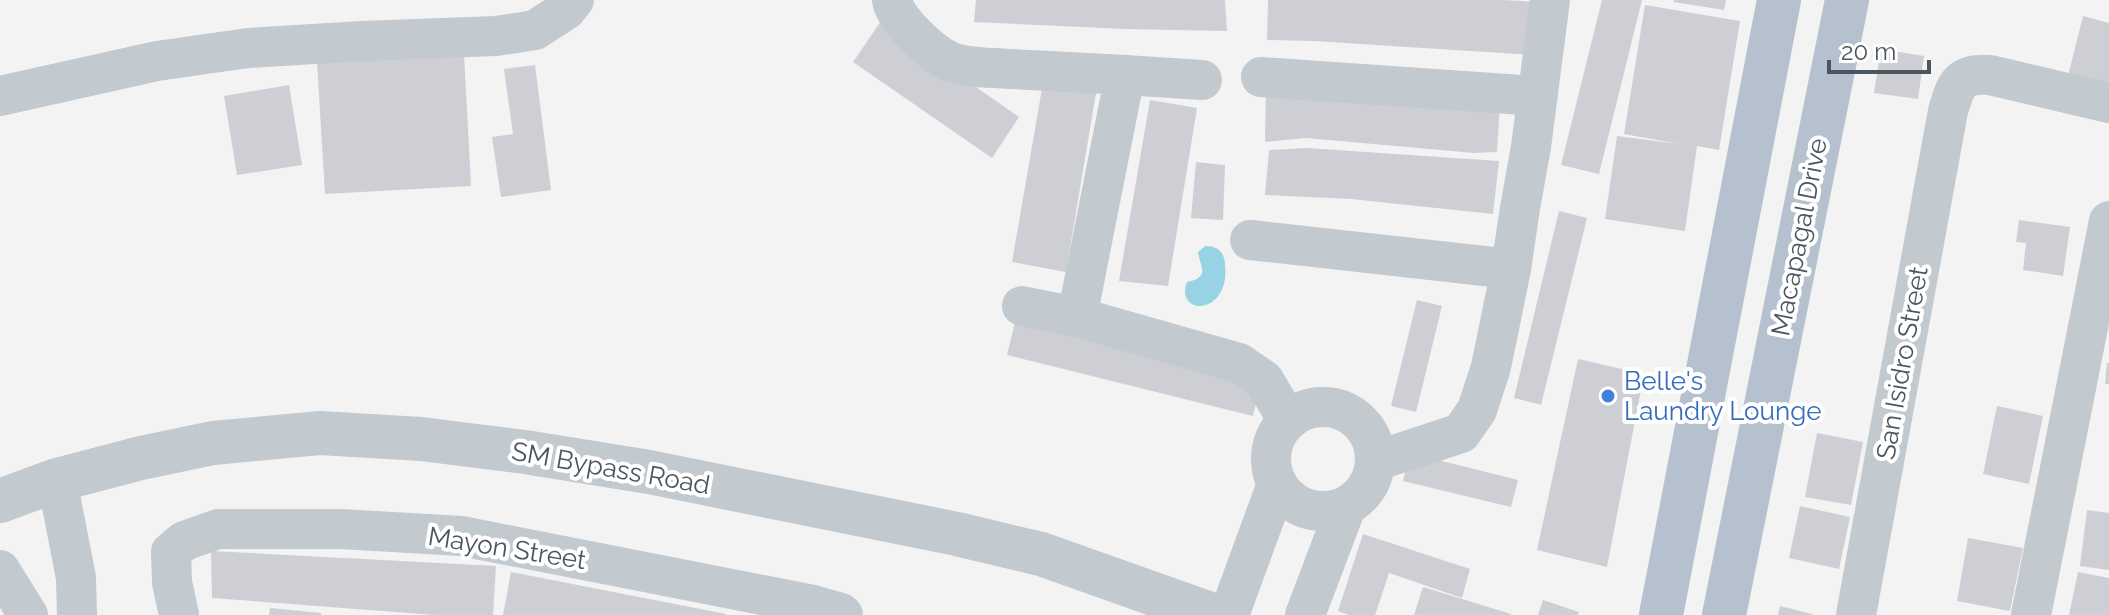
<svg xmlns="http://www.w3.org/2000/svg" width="2109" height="615" viewBox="0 0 2109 615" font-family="Raleway,sans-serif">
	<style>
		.water { fill: #98d3e5 }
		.building { fill: #cdcfd4 }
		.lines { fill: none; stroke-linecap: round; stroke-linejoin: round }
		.minor { stroke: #c2c9cf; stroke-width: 40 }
		.tertiary { stroke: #c2c9cf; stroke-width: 44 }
		.primary { stroke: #b5c1ce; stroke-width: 44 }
		.shop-dot { fill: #3f7fe0; stroke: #fff; stroke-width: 3 }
		.labels { text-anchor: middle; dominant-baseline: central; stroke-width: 8; stroke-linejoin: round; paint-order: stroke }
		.street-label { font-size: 26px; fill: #4c555e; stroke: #fff }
		.shop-label { font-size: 26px; fill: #366cbe; stroke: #fff; text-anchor: start }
	</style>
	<rect width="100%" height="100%" fill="#f4f3f3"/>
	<path class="water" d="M 1205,246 C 1217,246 1224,251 1225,264 C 1231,317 1174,316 1187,282 C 1211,277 1200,267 1198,252 Z"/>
	<g class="building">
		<polygon points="976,0 1225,0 1227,31 1125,29 974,22"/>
		<polygon points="1268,0 1502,0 1540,2 1533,55 1313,41 1267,40"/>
		<polygon points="1602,0 1642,0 1599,174 1561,165"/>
		<polygon points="1674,0 1726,0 1724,10 1674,2"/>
		<polygon points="1645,5 1740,21 1719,150 1697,146 1685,231 1605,219 1617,136 1679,144 1624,134"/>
		<polygon points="2083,16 2109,23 2109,91 2067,80"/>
		<polygon points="881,21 1019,117 992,158 853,62"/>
		<polygon points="1881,49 1924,56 1918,99 1874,93"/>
		<polygon points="464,54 471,186 325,194 317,62"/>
		<polygon points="535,65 551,190 501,197 492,137 513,134 504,69"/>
		<polygon points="1044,77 1097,87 1066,272 1012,262"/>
		<polygon points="289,85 302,165 237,175 224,96"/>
		<polygon points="1266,86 1500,103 1497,152 1474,153 1306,138 1265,142"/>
		<polygon points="1150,100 1197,108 1168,286 1119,281"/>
		<polygon points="1307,148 1499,161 1493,214 1351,199 1265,195 1269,150"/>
		<polygon points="1196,162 1225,165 1223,220 1191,218"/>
		<polygon points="1559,211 1587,218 1541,405 1514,398"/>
		<polygon points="2019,220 2070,227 2063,276 2023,270 2026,243 2016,242"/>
		<polygon points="1417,300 1442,306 1416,412 1391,406"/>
		<polygon points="1016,318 1262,379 1253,416 1007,355"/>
		<polygon points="1578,359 1644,374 1607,567 1537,550"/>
		<polygon points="2107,363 2109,363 2109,384 2105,384"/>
		<polygon points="1997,406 2043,416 2029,484 1983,474"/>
		<polygon points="1817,433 1863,442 1851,505 1805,497"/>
		<polygon points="1410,453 1518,480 1511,507 1403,481"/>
		<polygon points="1800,506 1850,517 1839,569 1789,558"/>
		<polygon points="2087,510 2109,513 2109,570 2080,566"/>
		<polygon points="1363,534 1470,569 1462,598 1389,573 1375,615 1349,615 1338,611"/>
		<polygon points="1968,538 2023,548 2010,611 1957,601"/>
		<polygon points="211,551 496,566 493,615 435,615 212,598"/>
		<polygon points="511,572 726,614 726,615 503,615"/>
		<polygon points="2078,572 2109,578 2109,615 2069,615"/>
		<polygon points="1423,587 1511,614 1511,615 1414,615"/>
		<polygon points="1543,600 1579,612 1578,615 1538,615"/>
		<polygon points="1780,606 1812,614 1812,615 1778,615"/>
		<polygon points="270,608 321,613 321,615 269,615"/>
	</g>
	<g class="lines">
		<g class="minor">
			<path d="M 892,0 C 895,20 932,54 951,62 C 967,68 995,68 1013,69 C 1050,71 1088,73 1125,75 L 1077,317 L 1239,363 L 1264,380 L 1288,421"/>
			<polyline points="1125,75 1202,80"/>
			<polyline points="1261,77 1537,96"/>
			<polyline points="0,96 157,61 248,48 362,41 496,36 535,30 566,10 574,0"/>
			<polyline points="1250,240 1511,269"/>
			<polyline points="1022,306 1077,317"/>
			<circle cx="1323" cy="459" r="52"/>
			<polyline points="1376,461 1461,433 1477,410 1491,367 1511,269 1520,208 1531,147 1550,0"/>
			<polyline points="57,480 76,578 77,615"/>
			<polyline points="0,570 28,615"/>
			<polyline points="179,615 172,582 171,552 184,541 218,529 341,529 461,536 813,605 841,613 843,615"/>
			<polyline points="1229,615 1277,484"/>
			<polyline points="1305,615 1346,507"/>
			<path d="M 1856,615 L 1948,111 C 1956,84 1959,73 1990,75 L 2109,103"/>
			<polyline points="2031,615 2109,221"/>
		</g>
		<polyline class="tertiary" points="0,501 57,480 141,458 213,443 320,433 421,439 525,452 649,472 957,534 1041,554 1213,615"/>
		<g class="primary">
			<polyline points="1661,615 1779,0"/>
			<polyline points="1724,615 1847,0"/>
		</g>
	</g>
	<circle class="shop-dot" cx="1608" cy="396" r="8"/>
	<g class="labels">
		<g class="street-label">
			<text transform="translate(1799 237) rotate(-79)">Macapagal Drive</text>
			<text transform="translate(1902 363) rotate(-80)">San Isidro Street</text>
			<text transform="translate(611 468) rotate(10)">SM Bypass Road</text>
			<text transform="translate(507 548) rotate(9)">Mayon Street</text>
		</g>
		<g class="shop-label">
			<text x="1624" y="381">Belle's<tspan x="1624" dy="30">Laundry Lounge</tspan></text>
		</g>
	</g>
	<path d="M1829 60v12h100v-12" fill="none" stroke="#4c555e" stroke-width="4"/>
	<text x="1841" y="60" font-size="24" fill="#4c555e" stroke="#ffffff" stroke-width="6" paint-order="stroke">20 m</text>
</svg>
